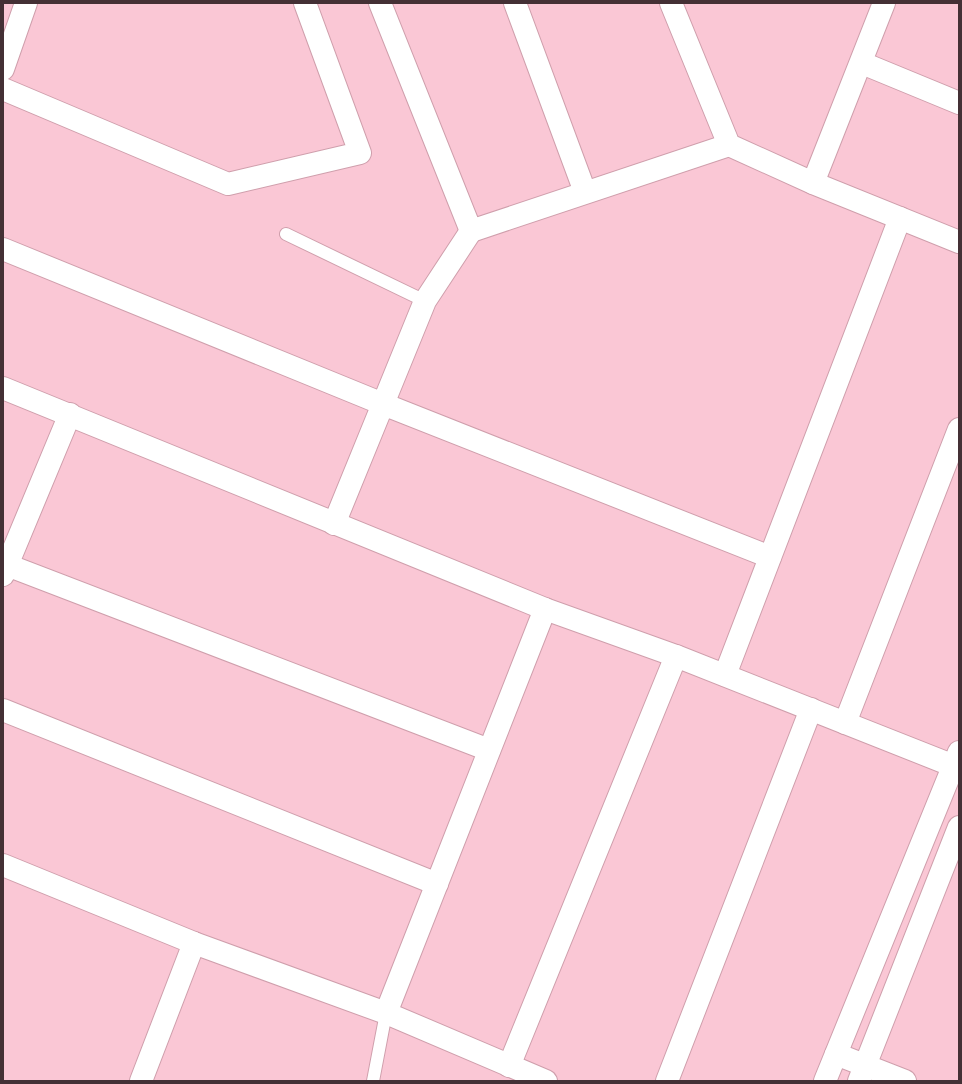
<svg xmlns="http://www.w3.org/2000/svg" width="962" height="1084" viewBox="0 0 962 1084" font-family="Overpass,sans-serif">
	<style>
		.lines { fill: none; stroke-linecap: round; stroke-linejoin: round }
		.lane-casing { stroke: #cf9fac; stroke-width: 14 }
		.street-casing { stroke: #cf9fac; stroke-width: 24 }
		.secondary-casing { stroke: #cf9fac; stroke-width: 24 }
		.lane { stroke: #fff; stroke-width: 12 }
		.street { stroke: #fff; stroke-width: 22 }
		.secondary { stroke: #fff; stroke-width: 22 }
	</style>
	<rect width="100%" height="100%" fill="#fac7d5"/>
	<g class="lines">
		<g class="lane-casing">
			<g id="lane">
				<polyline points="286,234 425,301"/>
				<polyline points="373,1081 386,1013"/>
			</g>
		</g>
		<g class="street-casing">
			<g id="street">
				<polyline points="380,3 471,231 729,145"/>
				<polyline points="515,3 585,192"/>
				<polyline points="862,63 959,103"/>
				<polyline points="3,69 26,3"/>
				<polyline points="3,89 228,184 360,153 305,3"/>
				<polyline points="813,183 884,3"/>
				<polyline points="3,249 383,404 425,301 471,231"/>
				<polyline points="3,388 545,609 676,656 959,768"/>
				<polyline points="334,524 383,404 770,557"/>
				<polyline points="7,565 489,750"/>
				<polyline points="3,575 70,414"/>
				<polyline points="725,675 900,218"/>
				<polyline points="3,710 437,884"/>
				<polyline points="845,723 959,429"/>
				<polyline points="3,865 194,943 386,1013 546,1081"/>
				<polyline points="386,1013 545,609"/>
				<polyline points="836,1054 905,1081"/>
				<polyline points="509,1066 676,656"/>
				<polyline points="141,1081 194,943"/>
				<polyline points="667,1081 811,709"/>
				<polyline points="825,1081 959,752"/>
				<polyline points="859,1081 959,827"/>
			</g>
		</g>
		<g class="secondary-casing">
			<polyline id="secondary" points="671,3 729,145 813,183 959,242"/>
		</g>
		<use href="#lane" class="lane"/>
		<use href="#street" class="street"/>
		<use href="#secondary" class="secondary"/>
	</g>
	<rect width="962" height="1084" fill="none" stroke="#443035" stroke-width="8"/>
</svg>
